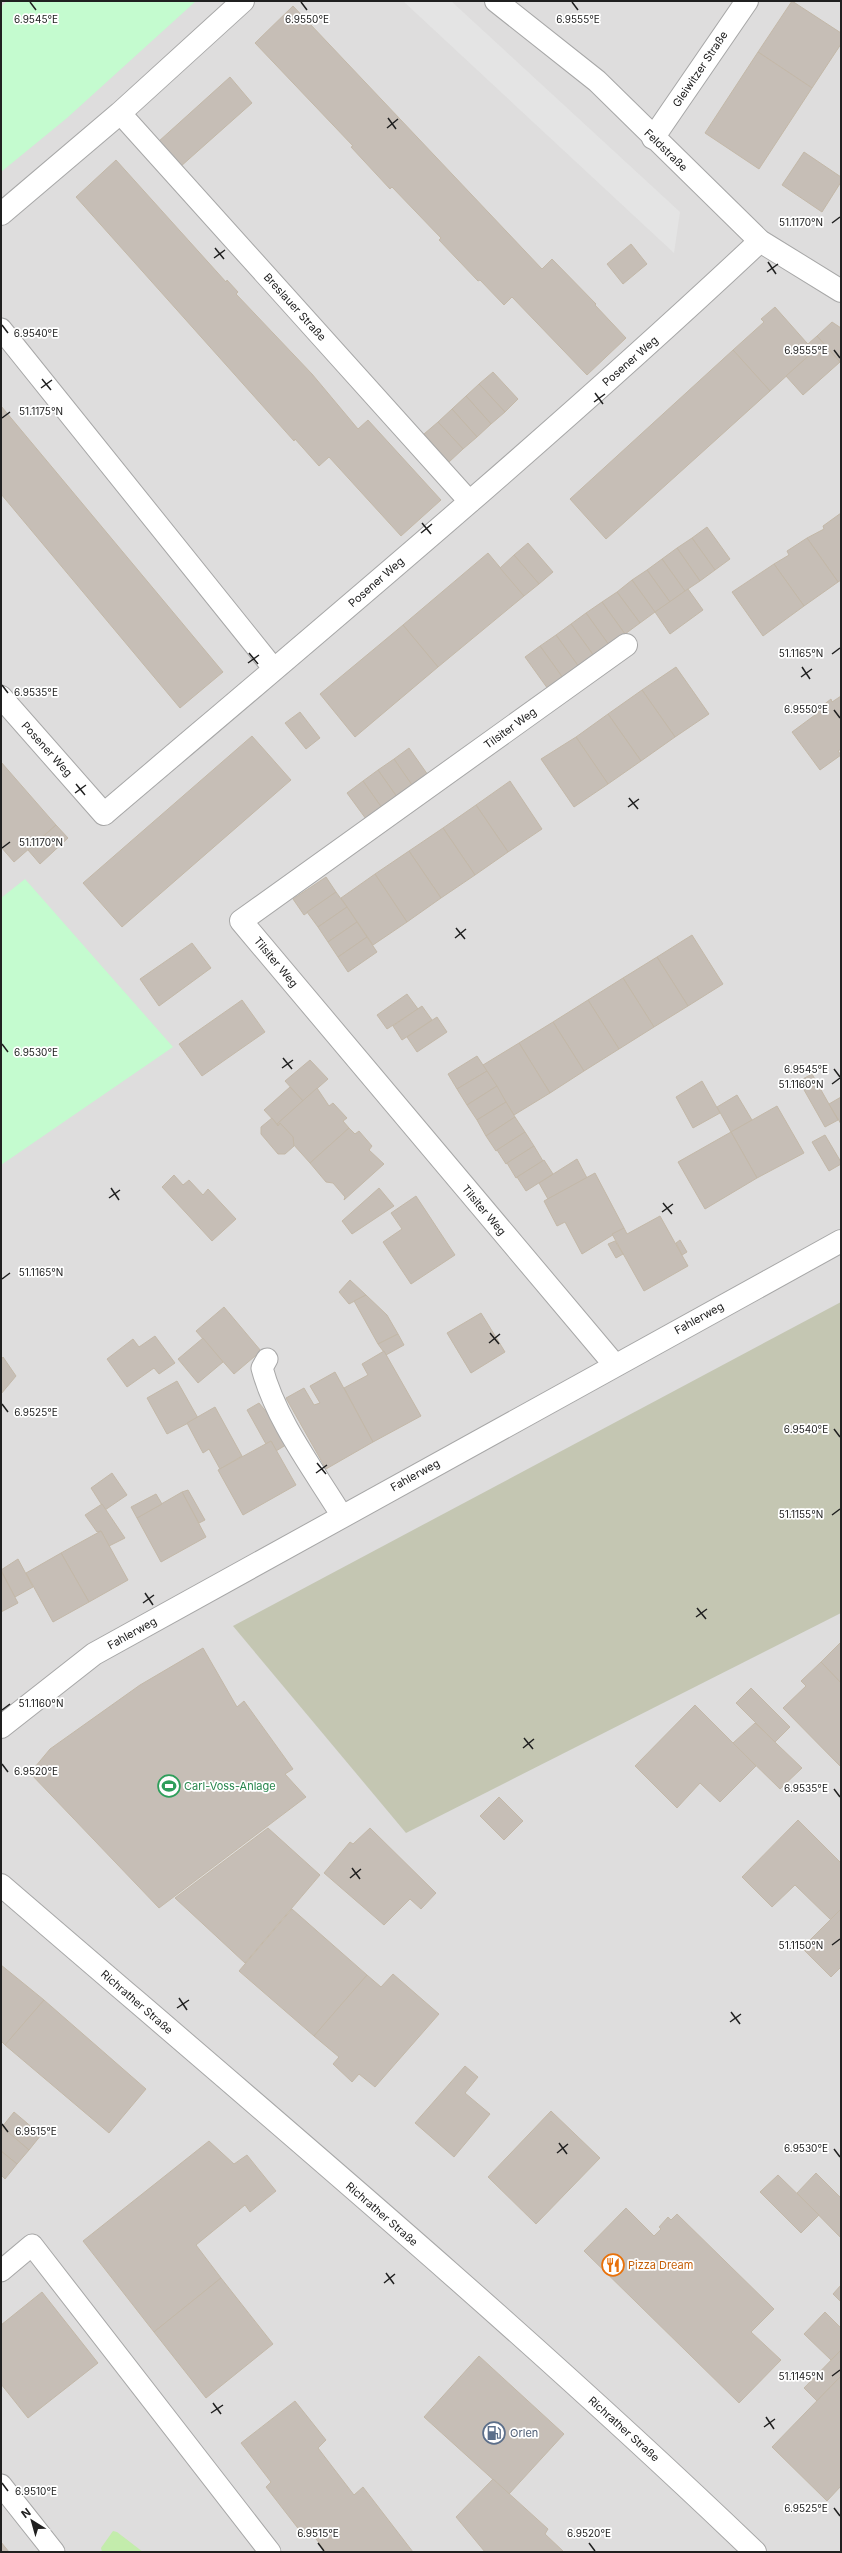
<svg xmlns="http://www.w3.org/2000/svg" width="842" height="2553" viewBox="0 0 842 2553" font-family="Inter,sans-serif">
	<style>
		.residential { fill: #dedddd }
		.construction { fill: #c4c6b2 }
		.grass { fill: #c3ecac }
		.park { fill: #c4fbcf }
		.parking { fill: #e4e4e4 }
		.building { fill: #c6beb6; stroke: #c3b8a8 }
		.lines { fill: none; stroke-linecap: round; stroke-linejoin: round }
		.service-casing { stroke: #a7a7a7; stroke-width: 23 }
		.minor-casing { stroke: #a7a7a7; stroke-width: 24 }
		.tertiary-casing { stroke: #a7a7a7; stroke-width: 24 }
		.service { stroke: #fff; stroke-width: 21 }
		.minor { stroke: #fff; stroke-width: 22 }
		.tertiary { stroke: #fff; stroke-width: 22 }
		.ticks { fill: none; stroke: #202020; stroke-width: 1.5 }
		.labels { text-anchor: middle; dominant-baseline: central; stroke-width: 3.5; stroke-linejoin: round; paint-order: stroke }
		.street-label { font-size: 11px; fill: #202020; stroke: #fff }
		.leisure-label { font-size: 11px; fill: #27864d; stroke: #fff; text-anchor: start }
		.food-label { font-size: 11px; fill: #c56008; stroke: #fff; text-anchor: start }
		.service-label { font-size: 11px; fill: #4e5e75; stroke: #fff; text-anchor: start }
		.ticks-label { font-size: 10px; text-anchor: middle; fill: #202020; stroke: #fff; stroke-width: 3.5; stroke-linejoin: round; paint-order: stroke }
	</style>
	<rect width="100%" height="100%" fill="#f1efe7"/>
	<rect class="residential" x="1" y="1" width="840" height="2551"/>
	<polygon class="construction" points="841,1302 841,1613 406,1833 233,1626"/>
	<polygon class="grass" points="113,2531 117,2532 143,2552 102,2552 101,2548"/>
	<g class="park">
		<polygon points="7,1 196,1 67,118 1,172 1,7"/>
		<polygon points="25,879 173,1047 1,1165 1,898"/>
	</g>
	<polygon class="parking" points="403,1 451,1 680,212 674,253"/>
	<g class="building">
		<polygon points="792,1 841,33 841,44 812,88 758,52"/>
		<polygon points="293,6 542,269 552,259 596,304 595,305 626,338 587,375 512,297 504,305 480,280 478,281 439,240 441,238 392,187 390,189 351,147 353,146 255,43"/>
		<polygon points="758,52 812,88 759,169 705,133"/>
		<polygon points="230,77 252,103 180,167 158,142"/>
		<polygon points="804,152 841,177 841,182 822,212 782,185"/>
		<polygon points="116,160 226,282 227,280 238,292 236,294 312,374 358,429 368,420 441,500 401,536 329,457 319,466 295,439 294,441 76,197"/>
		<polygon points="631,244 647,264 623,284 607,264"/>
		<polygon points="775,307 814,351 770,391 733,350 764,322 761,319"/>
		<polygon points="832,322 841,328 841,363 817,336"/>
		<polygon points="817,336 840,362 803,395 786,376 814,351 808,344"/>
		<polygon points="733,350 770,391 606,539 570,499"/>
		<polygon points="493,372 518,399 505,412 479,384"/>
		<polygon points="479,384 505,412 491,424 466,396"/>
		<polygon points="466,396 491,424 477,437 452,409"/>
		<polygon points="1,406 223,672 180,708 1,494"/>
		<polygon points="452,409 477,437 463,449 438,422"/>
		<polygon points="438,422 463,449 449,462 424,434"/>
		<polygon points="841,513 841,580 838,582 807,538 824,529 823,526"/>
		<polygon points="707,527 730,559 715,570 692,538"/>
		<polygon points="692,538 715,570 700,581 677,548"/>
		<polygon points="807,538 838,582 804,606 774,564 789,555 787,551"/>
		<polygon points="528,543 553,572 539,584 514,555"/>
		<polygon points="677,548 700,581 685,591 662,559"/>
		<polygon points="488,553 524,596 438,667 403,625"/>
		<polygon points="514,555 539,584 524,596 500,568"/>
		<polygon points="662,559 685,591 670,602 647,570"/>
		<polygon points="774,564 804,606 763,636 732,592"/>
		<polygon points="647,570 670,602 655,612 632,580"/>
		<polygon points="632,580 655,612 640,623 617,592"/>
		<polygon points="688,589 703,610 670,634 655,612"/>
		<polygon points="617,592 640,623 625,634 602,602"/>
		<polygon points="602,602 625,634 609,645 586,613"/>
		<polygon points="586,613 609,645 594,656 571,624"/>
		<polygon points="571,624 594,656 579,667 556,635"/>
		<polygon points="403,625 438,667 355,737 320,694"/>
		<polygon points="556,635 579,667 563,678 540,646"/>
		<polygon points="540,646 563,678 548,689 525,657"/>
		<polygon points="676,667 709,714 675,737 642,690"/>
		<polygon points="642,690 675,737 641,761 608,714"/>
		<polygon points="841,696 841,749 838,751 841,755 820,770 792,732 819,712 817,710 831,699 832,702"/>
		<polygon points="300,712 320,738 306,749 285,723"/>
		<polygon points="608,714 641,761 608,784 576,737"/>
		<polygon points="252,736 291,780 122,927 83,883"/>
		<polygon points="576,737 608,784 574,807 541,759"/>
		<polygon points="409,748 428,775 412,785 394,759"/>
		<polygon points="394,759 412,785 397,797 378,770"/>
		<polygon points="1,762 56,825 14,862 1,847"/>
		<polygon points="378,770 397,797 382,808 363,781"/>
		<polygon points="363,781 382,808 366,819 347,793"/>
		<polygon points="510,781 542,829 508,852 476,805"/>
		<polygon points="476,805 508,852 475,875 443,828"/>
		<polygon points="56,825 68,838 40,864 28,850"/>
		<polygon points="443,828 475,875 441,898 409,851"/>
		<polygon points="409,851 441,898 407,922 375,874"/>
		<polygon points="375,874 407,922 373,945 341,898"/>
		<polygon points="326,877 336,892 304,915 293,899"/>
		<polygon points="336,892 347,907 318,927 307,912"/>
		<polygon points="347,907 357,922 328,942 318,927"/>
		<polygon points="357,922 367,937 338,957 328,942"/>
		<polygon points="692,935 723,984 688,1006 657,957"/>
		<polygon points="367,937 377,952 348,972 338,957"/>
		<polygon points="192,943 211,968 159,1006 140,979"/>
		<polygon points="657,957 688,1006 654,1027 623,978"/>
		<polygon points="623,978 654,1027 619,1049 588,1000"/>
		<polygon points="407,994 418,1009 387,1029 377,1015"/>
		<polygon points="242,1000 265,1032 202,1076 179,1044"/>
		<polygon points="588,1000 619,1049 584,1071 553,1022"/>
		<polygon points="422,1006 432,1020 402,1040 393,1026"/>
		<polygon points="437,1017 447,1032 417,1052 407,1037"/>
		<polygon points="553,1022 584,1071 550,1093 519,1043"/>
		<polygon points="519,1043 550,1093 514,1115 483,1065"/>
		<polygon points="477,1056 487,1071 457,1089 448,1074"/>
		<polygon points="310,1060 328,1079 303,1101 285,1081"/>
		<polygon points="487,1071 497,1086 467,1105 457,1089"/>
		<polygon points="812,1074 838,1120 825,1127 799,1081"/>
		<polygon points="702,1081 720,1113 693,1128 676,1097"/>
		<polygon points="497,1086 506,1102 477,1120 467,1105"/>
		<polygon points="290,1087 303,1101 277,1124 264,1110"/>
		<polygon points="317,1088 329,1106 333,1103 347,1118 343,1121 349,1128 310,1163 293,1144 293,1137 280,1123 278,1126 277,1124"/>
		<polygon points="737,1095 752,1120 731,1132 717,1107"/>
		<polygon points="841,1097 841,1124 829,1104"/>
		<polygon points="506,1102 515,1117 486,1136 477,1120"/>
		<polygon points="777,1106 804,1153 757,1178 731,1132"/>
		<polygon points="515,1117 525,1132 496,1151 486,1136"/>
		<polygon points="272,1118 278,1126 280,1123 293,1137 294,1146 285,1154 278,1154 261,1134 261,1127"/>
		<polygon points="349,1128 355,1134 359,1131 372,1146 369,1150 384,1164 344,1200 345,1197 333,1183 326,1182 310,1163"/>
		<polygon points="525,1132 534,1146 506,1164 497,1150"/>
		<polygon points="731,1132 757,1178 705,1209 678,1162"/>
		<polygon points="825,1135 841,1162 841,1164 829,1171 812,1142"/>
		<polygon points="534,1146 543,1161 516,1178 507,1163"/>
		<polygon points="577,1159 587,1178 548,1199 539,1183"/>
		<polygon points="544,1160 553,1174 526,1191 517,1177"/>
		<polygon points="595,1173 624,1228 582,1254 565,1222 557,1226 544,1201"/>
		<polygon points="174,1175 183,1185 189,1180 203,1195 208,1189 236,1219 212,1241 162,1187"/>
		<polygon points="379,1188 394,1206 352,1234 342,1221"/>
		<polygon points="416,1196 455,1255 411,1284 383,1242 402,1229 391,1213"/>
		<polygon points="660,1216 688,1266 644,1291 612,1234 624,1228 627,1234"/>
		<polygon points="680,1240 687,1252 682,1255 676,1243"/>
		<polygon points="615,1241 623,1254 616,1258 608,1244"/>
		<polygon points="350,1280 366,1295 349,1304 339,1292"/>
		<polygon points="366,1295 387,1315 398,1334 378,1344 354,1301"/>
		<polygon points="224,1307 261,1351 234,1374 196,1331"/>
		<polygon points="481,1313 505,1352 471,1373 447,1333"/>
		<polygon points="398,1334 404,1345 386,1355 378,1344"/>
		<polygon points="155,1336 175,1363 159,1374 154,1368 127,1387 107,1359 133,1339 139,1347"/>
		<polygon points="203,1338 223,1362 198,1383 178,1359"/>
		<polygon points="384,1351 421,1416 373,1442 344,1388 368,1375 362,1364"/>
		<polygon points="3,1357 16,1376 1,1394 1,1360"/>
		<polygon points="335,1372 373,1442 326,1469 286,1398 304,1388 314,1405 320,1403 310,1386"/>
		<polygon points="177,1381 198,1418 167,1434 147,1398"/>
		<polygon points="259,1403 282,1431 289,1443 276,1451 271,1441 266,1444 247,1410"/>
		<polygon points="215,1407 242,1456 220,1469 209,1449 203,1453 187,1423"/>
		<polygon points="271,1441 296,1485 243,1515 218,1470"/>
		<polygon points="112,1473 127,1495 105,1510 91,1488"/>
		<polygon points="188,1490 205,1520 199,1523 182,1492"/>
		<polygon points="182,1492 206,1537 161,1562 137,1518"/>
		<polygon points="156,1494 162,1504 137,1518 131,1507"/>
		<polygon points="102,1504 125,1538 109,1546 101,1531 97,1532 85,1515"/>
		<polygon points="101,1531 128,1580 89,1602 61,1553"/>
		<polygon points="61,1553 89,1602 53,1622 26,1573"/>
		<polygon points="18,1559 33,1587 15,1597 1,1570"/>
		<polygon points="1,1571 18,1603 1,1612"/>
		<polygon points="840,1643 841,1643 841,1683 821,1662"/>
		<polygon points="203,1648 237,1707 244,1701 293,1769 285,1774 306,1797 159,1908 30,1773 50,1749 140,1685"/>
		<polygon points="821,1662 841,1683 841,1767 783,1708 806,1686 801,1681"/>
		<polygon points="751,1688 790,1727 775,1742 736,1703"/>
		<polygon points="695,1705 756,1766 720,1802 700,1783 677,1808 635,1766"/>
		<polygon points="755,1723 802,1768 780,1789 733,1743"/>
		<polygon points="499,1797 523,1821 504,1840 480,1816"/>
		<polygon points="798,1820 841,1863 841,1909 831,1920 795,1885 772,1907 742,1877"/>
		<polygon points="268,1828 320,1875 245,1963 175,1898"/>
		<polygon points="370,1828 436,1893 421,1909 410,1899 384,1925 324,1873 350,1842 353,1844"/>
		<polygon points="292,1909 367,1975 314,2036 239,1971"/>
		<polygon points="841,1909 841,1967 831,1977 802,1948"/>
		<polygon points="1,1965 44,2000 5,2045 1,2041"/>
		<polygon points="393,1974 439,2014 375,2087 359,2074 352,2082 333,2064 339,2057 314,2036 367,1975 381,1987"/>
		<polygon points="44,2000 146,2089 109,2133 5,2045"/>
		<polygon points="465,2066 478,2077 465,2093 490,2114 454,2157 415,2123"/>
		<polygon points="551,2111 600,2158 536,2224 488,2177"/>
		<polygon points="14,2112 41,2135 29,2150 2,2127"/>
		<polygon points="2,2127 29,2150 17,2164 1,2151"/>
		<polygon points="209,2141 234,2164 247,2155 276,2191 250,2212 245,2205 196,2245 221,2278 154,2332 83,2241"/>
		<polygon points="1,2151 17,2164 5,2179 1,2175"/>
		<polygon points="816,2173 841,2198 841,2238 797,2193"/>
		<polygon points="778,2175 819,2215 801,2233 760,2192"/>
		<polygon points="626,2208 654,2236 661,2229 659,2227 668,2217 671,2220 677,2214 774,2309 751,2332 781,2360 739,2403 584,2251"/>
		<polygon points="221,2278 273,2344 206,2398 154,2332"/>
		<polygon points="841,2285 841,2302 833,2294"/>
		<polygon points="42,2292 98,2363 28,2418 1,2384 1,2325"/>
		<polygon points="825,2312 841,2328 841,2350 831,2360 804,2334"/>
		<polygon points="841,2350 841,2376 817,2401 804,2388"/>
		<polygon points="479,2356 564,2434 509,2494 424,2417"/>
		<polygon points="841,2376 841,2486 827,2501 772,2447"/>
		<polygon points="295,2401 326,2440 318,2448 354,2495 363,2487 413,2552 326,2552 310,2531 304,2536 266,2487 271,2482 241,2443"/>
		<polygon points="493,2479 548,2529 545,2534 564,2552 485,2552 456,2517"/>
		<polygon points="1,2542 9,2552 1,2552"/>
	</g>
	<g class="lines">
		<g class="service-casing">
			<g id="service">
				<polyline points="120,113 470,502"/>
				<polyline points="1,329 274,669"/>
				<path d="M 267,1359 L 262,1368 C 276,1421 314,1470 342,1516"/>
				<polyline points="1,2271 32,2245 270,2552"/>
				<polyline points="1,2485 54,2552"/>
			</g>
		</g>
		<g class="minor-casing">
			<g id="minor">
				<polyline points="496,1 597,81 760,241 841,291"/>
				<polyline points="653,138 747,1"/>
				<polyline points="1,214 120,113 243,1"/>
				<path d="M 1,697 L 104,814 C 325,626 548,440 760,241"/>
				<polyline points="614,1364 241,921 626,645"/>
				<polyline points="1,1727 94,1654 841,1241"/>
			</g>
		</g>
		<g class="tertiary-casing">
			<path id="tertiary" d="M 1,1885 C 255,2104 513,2320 755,2552"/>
		</g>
		<use href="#service" class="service"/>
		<use href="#minor" class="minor"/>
		<use href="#tertiary" class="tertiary"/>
	</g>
	<path class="ticks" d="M 30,2 L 36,10M 301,2 L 307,10M 572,2 L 578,10M 388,118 L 396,129M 387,128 L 398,119M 832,223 L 840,217M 215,248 L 224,259M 214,258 L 225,250M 768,262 L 776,274M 767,272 L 778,264M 2,325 L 8,333M 834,350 L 840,358M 42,379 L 51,390M 41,388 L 52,380M 595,393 L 603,404M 594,402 L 605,394M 2,418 L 10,412M 422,523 L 431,534M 421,533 L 432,524M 249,653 L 258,664M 832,654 L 840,648M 248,663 L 259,655M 802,667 L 810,679M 801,677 L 812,669M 2,685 L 8,693M 834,710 L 840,718M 76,784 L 85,795M 75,793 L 86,785M 629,798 L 638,809M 628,807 L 639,799M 2,848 L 10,842M 456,928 L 465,939M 455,938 L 466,929M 2,1044 L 8,1052M 283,1058 L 292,1069M 282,1068 L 293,1060M 834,1069 L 840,1077M 832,1084 L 840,1078M 111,1188 L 119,1200M 109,1198 L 120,1190M 663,1203 L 672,1214M 662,1212 L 673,1204M 2,1279 L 10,1273M 490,1333 L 499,1344M 489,1343 L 500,1334M 2,1404 L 8,1412M 834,1429 L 840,1437M 317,1463 L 326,1474M 316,1473 L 327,1465M 832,1515 L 840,1509M 145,1593 L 153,1605M 143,1603 L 154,1595M 697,1608 L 706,1619M 696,1617 L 707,1609M 2,1710 L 10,1704M 524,1738 L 533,1749M 523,1748 L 534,1739M 2,1764 L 8,1772M 834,1789 L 840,1797M 352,1868 L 360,1879M 350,1878 L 361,1869M 832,1945 L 840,1939M 179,1998 L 187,2010M 177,2008 L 189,2000M 731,2012 L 740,2024M 730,2022 L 741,2014M 2,2124 L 8,2132M 559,2143 L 567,2154M 834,2149 L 840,2157M 557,2153 L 568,2144M 386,2273 L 394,2284M 384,2283 L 395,2274M 832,2376 L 840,2370M 213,2403 L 221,2414M 211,2413 L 223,2405M 766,2417 L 774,2429M 764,2427 L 775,2419M 2,2483 L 8,2491M 834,2508 L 840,2516M 318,2543 L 324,2551M 589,2543 L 595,2551"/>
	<defs>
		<g id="stadium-ring" transform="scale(1.15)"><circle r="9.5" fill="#fff" stroke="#2e9e5b" stroke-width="1.5"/><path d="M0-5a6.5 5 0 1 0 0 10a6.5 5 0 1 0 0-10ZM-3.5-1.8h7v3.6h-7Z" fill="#2e9e5b"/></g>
		<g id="restaurant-ring" transform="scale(1.15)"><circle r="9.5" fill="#fff" stroke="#e8710a" stroke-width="1.5"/><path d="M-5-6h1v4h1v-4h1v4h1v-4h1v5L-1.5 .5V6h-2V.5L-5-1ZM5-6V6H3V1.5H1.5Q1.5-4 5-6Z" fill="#e8710a"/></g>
		<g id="fuel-ring" transform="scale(1.15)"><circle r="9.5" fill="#fff" stroke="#5c6f8a" stroke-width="1.5"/><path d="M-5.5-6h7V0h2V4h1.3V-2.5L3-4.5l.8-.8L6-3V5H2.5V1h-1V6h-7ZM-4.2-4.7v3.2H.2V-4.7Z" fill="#5c6f8a"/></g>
	</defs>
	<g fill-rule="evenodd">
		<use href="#stadium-ring" x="169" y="1786"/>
		<use href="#restaurant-ring" x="613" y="2265"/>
		<use href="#fuel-ring" x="494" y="2433"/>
	</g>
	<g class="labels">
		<g class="street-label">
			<text transform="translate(700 69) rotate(-56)">Gleiwitzer Straße</text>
			<text transform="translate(666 150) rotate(44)">Feldstraße</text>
			<text transform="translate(295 307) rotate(48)">Breslauer Straße</text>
			<text transform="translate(630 361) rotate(-41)">Posener Weg</text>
			<text transform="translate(376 582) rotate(-41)">Posener Weg</text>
			<text transform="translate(510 728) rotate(-36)">Tilsiter Weg</text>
			<text transform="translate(47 749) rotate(48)">Posener Weg</text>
			<text transform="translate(276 962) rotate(50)">Tilsiter Weg</text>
			<text transform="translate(484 1210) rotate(50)">Tilsiter Weg</text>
			<text transform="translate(699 1318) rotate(-29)">Fahlerweg</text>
			<text transform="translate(415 1475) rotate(-29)">Fahlerweg</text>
			<text transform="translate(132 1633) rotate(-29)">Fahlerweg</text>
			<text transform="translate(137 2002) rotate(41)">Richrather Straße</text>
			<text transform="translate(382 2214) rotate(41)">Richrather Straße</text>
			<text transform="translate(624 2429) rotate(42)">Richrather Straße</text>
		</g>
		<g class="leisure-label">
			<text x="184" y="1786">Carl-Voss-Anlage</text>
		</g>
		<g class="food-label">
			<text x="628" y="2265">Pizza Dream</text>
		</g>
		<g class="service-label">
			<text x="510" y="2433">Orlen</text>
		</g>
	</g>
	<g class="ticks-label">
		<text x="36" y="23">6.9545°E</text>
		<text x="307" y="23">6.9550°E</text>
		<text x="578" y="23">6.9555°E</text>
		<text x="801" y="226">51.1170°N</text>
		<text x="36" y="337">6.9540°E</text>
		<text x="806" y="354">6.9555°E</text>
		<text x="41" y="415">51.1175°N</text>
		<text x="801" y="657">51.1165°N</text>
		<text x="36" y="696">6.9535°E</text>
		<text x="806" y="713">6.9550°E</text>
		<text x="41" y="846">51.1170°N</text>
		<text x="36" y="1056">6.9530°E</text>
		<text x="806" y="1073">6.9545°E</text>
		<text x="801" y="1088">51.1160°N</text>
		<text x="41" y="1276">51.1165°N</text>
		<text x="36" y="1416">6.9525°E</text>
		<text x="806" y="1433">6.9540°E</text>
		<text x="801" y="1518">51.1155°N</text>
		<text x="41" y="1707">51.1160°N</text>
		<text x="36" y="1775">6.9520°E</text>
		<text x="806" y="1792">6.9535°E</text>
		<text x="801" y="1949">51.1150°N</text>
		<text x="36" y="2135">6.9515°E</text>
		<text x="806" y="2152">6.9530°E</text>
		<text x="801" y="2380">51.1145°N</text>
		<text x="36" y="2495">6.9510°E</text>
		<text x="806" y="2512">6.9525°E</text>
		<text x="318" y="2537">6.9515°E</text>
		<text x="589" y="2537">6.9520°E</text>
	</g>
	<rect width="842" height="2553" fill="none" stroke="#202020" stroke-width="4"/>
	<g transform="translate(32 2521) rotate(323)" stroke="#ffffff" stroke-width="3" paint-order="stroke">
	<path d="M0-3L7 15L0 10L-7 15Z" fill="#202020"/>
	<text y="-6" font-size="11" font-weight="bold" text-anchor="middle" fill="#202020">N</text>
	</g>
</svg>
